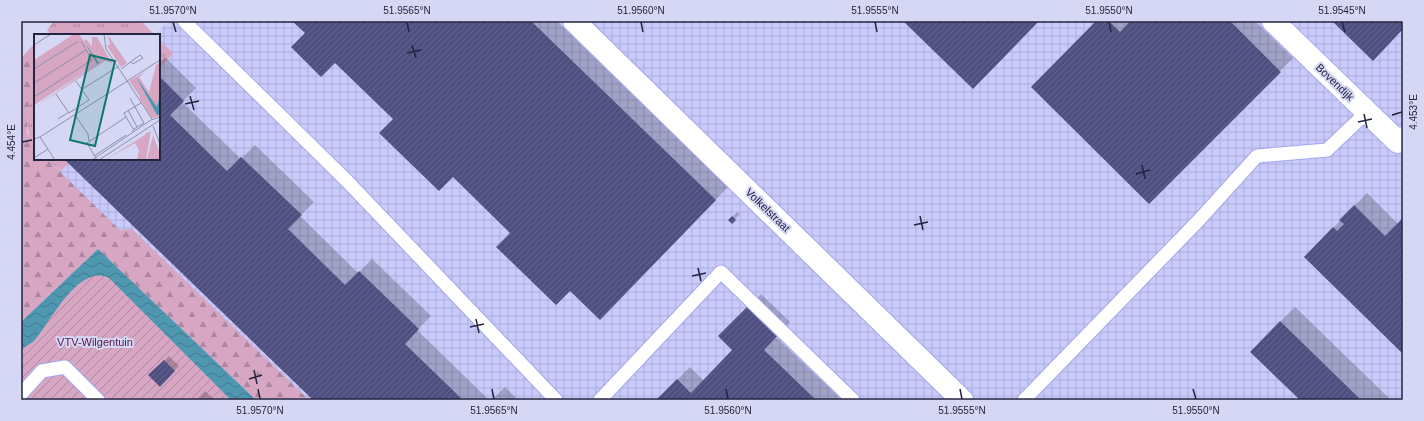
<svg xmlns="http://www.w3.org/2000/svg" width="1424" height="421" viewBox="0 0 1424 421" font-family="Arial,sans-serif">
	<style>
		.industrial { fill: url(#industrial-grid) }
		.grass { fill: url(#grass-tufts) }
		.forest { fill: url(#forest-firs) }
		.garden { fill: url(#garden-furrows) }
		.water { fill: url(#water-waves) }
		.shadow { fill: #0003 }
		.building { fill: url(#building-hatch) }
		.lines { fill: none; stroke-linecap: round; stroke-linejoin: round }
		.lane-casing { stroke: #a5a8ee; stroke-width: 15 }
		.street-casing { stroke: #a5a8ee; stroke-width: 24 }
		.lane { stroke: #fff; stroke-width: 13 }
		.street { stroke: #fff; stroke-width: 22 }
		.ticks { fill: none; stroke: #242440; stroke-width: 1.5 }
		.labels { text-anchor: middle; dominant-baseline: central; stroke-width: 4; stroke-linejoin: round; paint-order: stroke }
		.street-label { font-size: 11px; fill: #242440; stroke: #d5d7f4 }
		.park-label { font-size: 11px; fill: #591745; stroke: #d5d7f4 }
		.inset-road { fill: none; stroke: #8e8fac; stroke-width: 1 }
		.view { fill: #0f766e; fill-opacity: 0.15; stroke: #0f766e; stroke-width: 2 }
		.inset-edge { fill: none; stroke: #242440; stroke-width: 2 }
		.neatline { fill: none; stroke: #242440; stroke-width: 1.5 }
		.ticks-label { font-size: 10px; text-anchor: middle; fill: #242440 }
	</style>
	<defs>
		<pattern id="industrial-grid" width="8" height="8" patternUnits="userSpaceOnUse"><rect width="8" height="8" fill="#c8cbfb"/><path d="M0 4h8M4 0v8" fill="none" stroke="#acaed8"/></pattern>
		<pattern id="grass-tufts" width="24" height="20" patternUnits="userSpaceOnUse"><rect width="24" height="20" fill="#d6a6c3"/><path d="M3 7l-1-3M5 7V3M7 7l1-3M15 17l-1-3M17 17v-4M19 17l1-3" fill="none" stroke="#ad87a0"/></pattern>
		<pattern id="forest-firs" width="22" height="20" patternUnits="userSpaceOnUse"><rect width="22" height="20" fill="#d6a6c3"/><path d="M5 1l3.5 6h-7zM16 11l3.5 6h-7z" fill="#ad87a0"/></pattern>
		<pattern id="garden-furrows" width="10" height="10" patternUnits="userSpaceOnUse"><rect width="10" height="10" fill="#d6a6c3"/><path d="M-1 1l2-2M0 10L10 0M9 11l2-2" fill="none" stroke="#ad87a0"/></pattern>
		<pattern id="water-waves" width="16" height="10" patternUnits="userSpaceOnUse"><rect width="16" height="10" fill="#4f97b0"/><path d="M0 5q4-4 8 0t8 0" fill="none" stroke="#417b91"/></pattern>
		<pattern id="building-hatch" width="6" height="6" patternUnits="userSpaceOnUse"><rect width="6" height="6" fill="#4f4f81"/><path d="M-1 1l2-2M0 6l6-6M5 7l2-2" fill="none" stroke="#65658f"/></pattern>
	</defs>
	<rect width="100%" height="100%" fill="#d5d7f4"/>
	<polygon class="industrial" points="168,21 1403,21 1403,400 269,400 37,159 159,159 159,35 155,35"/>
	<g class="grass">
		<polygon points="54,21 141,21 155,35 51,35 47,30"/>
		<polygon points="159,39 173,53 159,69"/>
		<path d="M 35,93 L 35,149 C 24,131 25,110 35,93 Z"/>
		<polygon points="47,159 73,159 61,171"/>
	</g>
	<polygon class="forest" points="35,43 35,93 27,116 27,132 35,149 35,159 47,159 120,230 132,229 309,400 256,400 98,249 21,322 21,58"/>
	<polygon class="garden" points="94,259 241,400 21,400 21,334"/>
	<path class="water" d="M 98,249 L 256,400 L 231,400 L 109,278 C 78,263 50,323 34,341 C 30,344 25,347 21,350 L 21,322 Z"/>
	<g class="shadow">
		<polygon points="293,21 557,21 728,187 612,306 511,233"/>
		<polygon points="1098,21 1255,21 1293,58 1149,202"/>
		<polygon points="165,57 196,88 182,102 241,159 255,145 314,202 300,216 358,273 372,259 431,316 417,330 489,400 314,400 69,159 159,159 159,61 160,62"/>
		<polygon points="1367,193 1398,224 1403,219 1403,353 1305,257"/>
		<polygon points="737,212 740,214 732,222 730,220"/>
		<polygon points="761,294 790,322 776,337 842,400 657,400 690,367 704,381 734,350 719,336"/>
		<polygon points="1295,307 1391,400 1301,400 1280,322"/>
		<polygon points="169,356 179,366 160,385 150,375"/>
		<polygon points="505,387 518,400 492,400"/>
		<polygon points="205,391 215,400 196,400"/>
	</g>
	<g class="building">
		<polygon points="292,21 531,21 716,200 600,320 570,291 556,305 496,247 510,233 453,177 439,191 379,133 393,119 335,63 321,77 291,47 305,33"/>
		<polygon points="903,21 1039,21 973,89"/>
		<polygon points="1096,21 1109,21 1120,32 1130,21 1230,21 1281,72 1149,204 1031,87"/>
		<polygon points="1332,21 1403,21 1403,29 1373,61"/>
		<polygon points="159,76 184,101 170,115 227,171 241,157 302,215 288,229 345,285 359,271 419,329 405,344 463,400 313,400 66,161 68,159 159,159"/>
		<polygon points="1354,205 1385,236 1403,218 1403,354 1304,257 1333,227 1337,231 1344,224 1339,220"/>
		<polygon points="732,216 736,220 732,224 728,220"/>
		<polygon points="748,306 778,335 764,350 816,400 656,400 677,379 691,393 732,350 718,336"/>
		<polygon points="1280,321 1361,400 1300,400 1250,352"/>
		<polygon points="164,360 175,371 160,387 148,375"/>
	</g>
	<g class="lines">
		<g class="lane-casing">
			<g id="lane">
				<polyline points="184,21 347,181 556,400"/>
				<polyline points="21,394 42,371 65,367 98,400"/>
				<polyline points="600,400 721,272 853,400"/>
				<polyline points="1024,400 1199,220 1257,156 1327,150 1367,112"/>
			</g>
		</g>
		<g class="street-casing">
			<g id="street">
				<polyline points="574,21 962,400"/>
				<polyline points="1273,21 1398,142 1403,138"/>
			</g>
		</g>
		<use href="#lane" class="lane"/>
		<use href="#street" class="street"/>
	</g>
	<path class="ticks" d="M 173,22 L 176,32M 407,22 L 409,32M 641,22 L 643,32M 875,22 L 877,32M 1109,22 L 1111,32M 1342,22 L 1345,32M 412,45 L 416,58M 407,53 L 421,50M 190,96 L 194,110M 185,104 L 199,101M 1364,114 L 1367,128M 1392,115 L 1402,112M 1358,122 L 1372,119M 22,142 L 32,140M 1142,165 L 1145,179M 1136,174 L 1150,170M 920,216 L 923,230M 914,225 L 928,222M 698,268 L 701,281M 692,276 L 706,273M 476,319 L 479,333M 470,327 L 484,324M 254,370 L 257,384M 249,379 L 262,375M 258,389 L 260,399M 492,389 L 494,399M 726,389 L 728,399M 960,389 L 962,399M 1193,389 L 1196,399"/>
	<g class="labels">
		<g class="street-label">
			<text transform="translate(1335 82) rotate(44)">Bovendijk</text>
			<text transform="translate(768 210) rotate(44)">Volkelstraat</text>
		</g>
		<g class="park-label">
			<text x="95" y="342">VTV-Wilgentuin</text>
		</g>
	</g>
	<g transform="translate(34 34)">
		<rect width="126" height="126" fill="#d5d7f4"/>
		<path d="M 126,28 L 126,82 L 118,84 L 106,65 L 102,43 L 112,37 L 105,43 L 115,58 L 122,31 ZM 117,97 L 112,126 L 103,126 L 105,116 L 101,109 L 71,126 L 111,101 L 110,107 L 111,100 Z" fill="#d6a6c3"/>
		<path d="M 74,1 L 93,29 L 87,33 L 73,12 L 76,10 ZM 58,3 L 63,3 L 78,29 L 71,27 L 0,74 L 64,29 L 50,7 L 52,5 L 58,12 ZM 102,43 L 112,61 L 108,65 L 95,47 ZM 119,101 L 126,120 L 126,126 L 113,126 Z" fill="#d6a6c3"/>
		<path d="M 40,0 L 45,0 L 64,29 L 0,71 L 0,26 Z" fill="#d6a6c3"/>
		<path d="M 51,9 L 65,29 L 0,71 L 63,30 ZM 102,43 L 123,73 L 126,61 L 126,80 L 123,81 Z" fill="#4f97b0"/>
		<path class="inset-road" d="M 70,0 L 72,15 L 118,85M 0,11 L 17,0M 0,35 L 43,8 L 44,9M 87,35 L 106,21 L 109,24 L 99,30 L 97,28M 0,49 L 52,16M 47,56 L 85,32M 22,60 L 35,79 L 55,66 L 42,47M 0,63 L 58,26 L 47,7M 96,64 L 110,89 L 100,95M 94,76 L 103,93M 41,81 L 54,100 L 55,107M 92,83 L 100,96 L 98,97M 24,85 L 35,78M 119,92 L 126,110M 6,103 L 21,126M 0,105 L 6,103 L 126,26M 60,122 L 92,101M 0,124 L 14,115M 58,126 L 117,86 L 126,83M 63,126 L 53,109 L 92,83 L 90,79 L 107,69M 65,126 L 126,86"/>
		<path class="view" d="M 56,21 L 81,27 L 61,112 L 36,106 Z"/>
		<rect width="126" height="126" class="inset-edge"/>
	</g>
	<rect width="1424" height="421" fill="none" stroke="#d5d7f4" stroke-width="44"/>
	<rect x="22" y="22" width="1380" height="377" class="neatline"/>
	<g class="ticks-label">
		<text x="173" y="14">51.9570°N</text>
		<text x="407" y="14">51.9565°N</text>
		<text x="641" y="14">51.9560°N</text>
		<text x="875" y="14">51.9555°N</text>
		<text x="1109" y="14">51.9550°N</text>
		<text x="1342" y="14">51.9545°N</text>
		<text transform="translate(1413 112) rotate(-90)" y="4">4.453°E</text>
		<text transform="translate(11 142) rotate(-90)" y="4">4.454°E</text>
		<text x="260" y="414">51.9570°N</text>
		<text x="494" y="414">51.9565°N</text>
		<text x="728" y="414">51.9560°N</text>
		<text x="962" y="414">51.9555°N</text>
		<text x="1196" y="414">51.9550°N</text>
	</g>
</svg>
